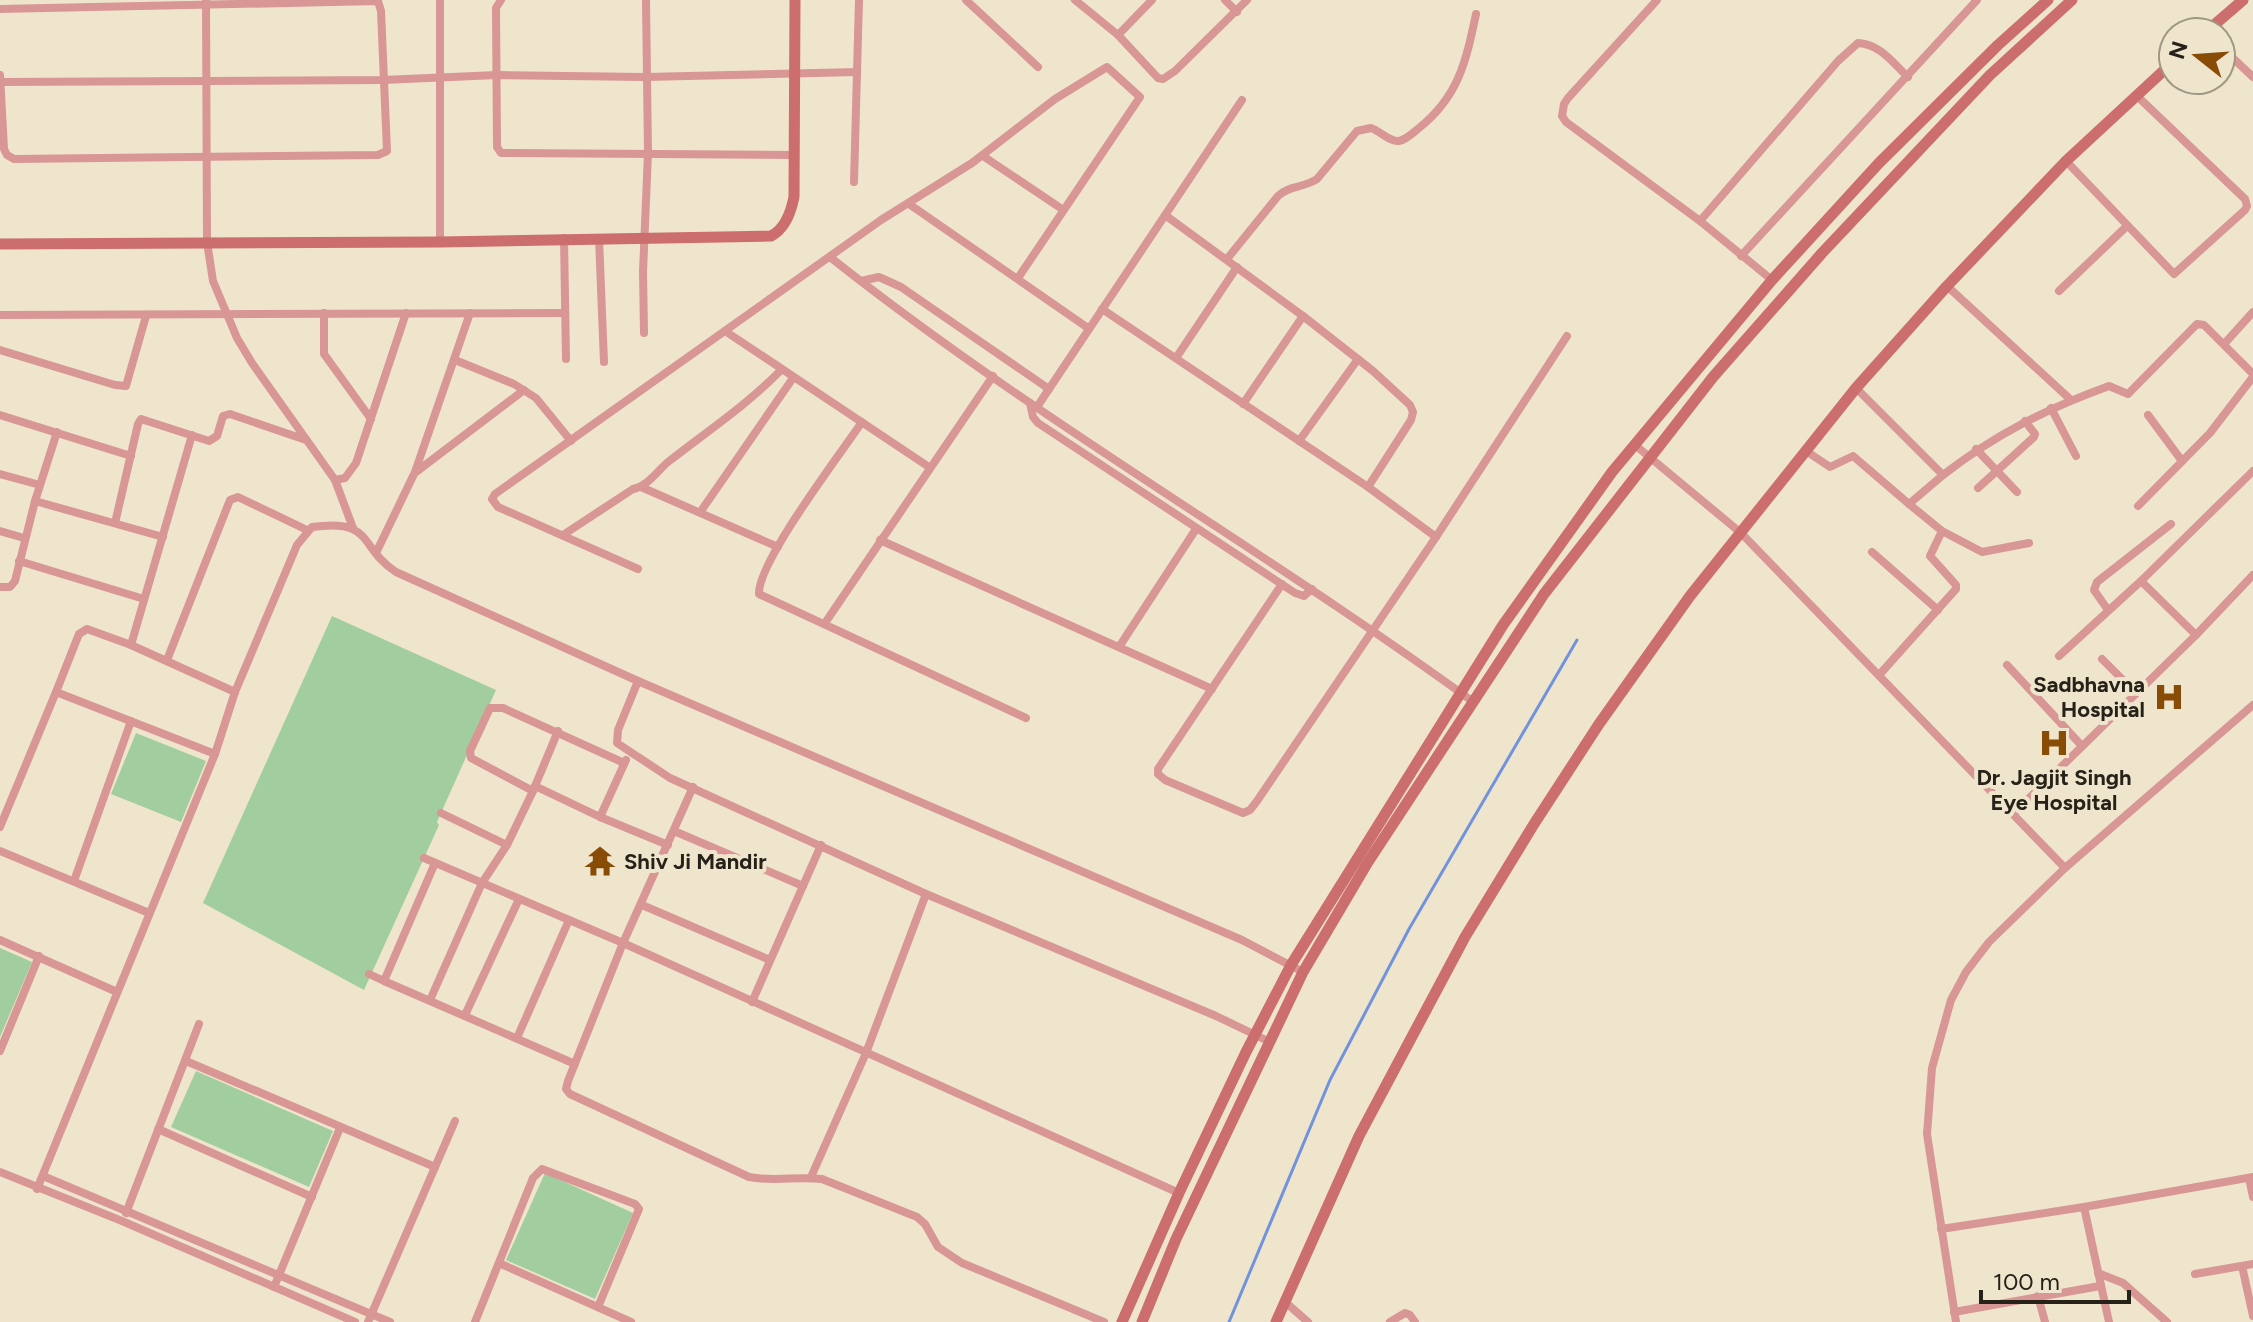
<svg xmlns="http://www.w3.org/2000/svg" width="2253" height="1322" viewBox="0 0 2253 1322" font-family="Figtree,sans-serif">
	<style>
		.green { fill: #a2ce9f }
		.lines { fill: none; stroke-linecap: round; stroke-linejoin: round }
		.stream { stroke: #7193dd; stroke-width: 3 }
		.street { stroke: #d89695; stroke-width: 8 }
		.secondary { stroke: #cc6d6e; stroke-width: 11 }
		.labels { text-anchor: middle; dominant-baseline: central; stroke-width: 8; stroke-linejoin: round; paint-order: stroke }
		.poi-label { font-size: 22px; font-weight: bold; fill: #262219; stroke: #efe5cc; text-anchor: end }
	</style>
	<rect width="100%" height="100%" fill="#efe5cc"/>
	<g class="green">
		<polygon points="332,616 496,690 437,822 439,825 364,990 203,903"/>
		<polygon points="136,733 206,761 181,822 111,794"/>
		<polygon points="0,948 32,962 0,1037"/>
		<polygon points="196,1071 333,1131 309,1187 171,1127"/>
		<polygon points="545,1173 633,1213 595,1299 506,1260"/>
	</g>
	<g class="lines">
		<polyline class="stream" points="1229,1322 1330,1080 1409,929 1577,640"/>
		<g class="street">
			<polyline points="206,0 207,242 213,281 237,338 252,363 335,480 353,528"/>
			<polyline points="440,0 440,242"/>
			<polyline points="501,0 496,8 497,147 501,153 794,155"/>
			<polyline points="966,0 1038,67"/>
			<polyline points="1075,0 1118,35 1158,78 1163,79 1175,71 1247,0"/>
			<polyline points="1225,0 1237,12"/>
			<polyline points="1657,0 1568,98 1564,104 1562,116 1566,122 1700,221 1772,280"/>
			<polyline points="0,9 378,1 381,11 387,151 378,155 14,159 7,155 4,149 0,75"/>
			<polyline points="1118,35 1152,0"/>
			<polyline points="2221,47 2253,77"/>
			<polyline points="0,82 383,80 497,75 645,77 857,72 859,0"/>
			<polyline points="983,156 1062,209"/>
			<polyline points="2066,161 2174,274 2245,210 2247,206 2245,199 2136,95"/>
			<polyline points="854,182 857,72"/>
			<polyline points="909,204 1088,328"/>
			<polyline points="1165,215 1303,316 1373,371 1410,405 1413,412 1411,420 1368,487"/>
			<path d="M 1700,221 L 1838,61 L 1858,43 C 1880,44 1893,63 1908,77"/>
			<polyline points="564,238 566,359"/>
			<polyline points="599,238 604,362"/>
			<polyline points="1741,256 1977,0"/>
			<path d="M 830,257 C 1034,419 1262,548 1472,701"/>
			<path d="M 1227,259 L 1278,196 C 1289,185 1304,188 1317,179 L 1357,131 L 1371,128 C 1380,131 1390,142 1399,141 C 1406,140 1414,132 1419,128 C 1459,96 1466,61 1476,14"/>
			<polyline points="861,281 879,277 901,287 1049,389"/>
			<polyline points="1947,286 2071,400"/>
			<polyline points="2059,291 2127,226"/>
			<polyline points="1102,309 1368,487 1436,537"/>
			<polyline points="324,313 324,354 371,419"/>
			<polyline points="0,315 565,313"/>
			<polyline points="725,331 929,467"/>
			<polyline points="644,333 643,272 648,153 646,0"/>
			<polyline points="2225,343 2253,312"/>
			<polyline points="0,350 115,385 126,386 146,316"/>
			<polyline points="1176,358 1237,267"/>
			<polyline points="455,360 514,384 536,398 571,441"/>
			<path d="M 1856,388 L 1943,475 C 1996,434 2046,409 2109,386 L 2128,394 L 2197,324 L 2204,325 L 2253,374"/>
			<polyline points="1030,403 1033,417 1038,423 1295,593 1304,596 1312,589"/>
			<polyline points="1243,404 1303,316"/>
			<polyline points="1037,407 1242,100"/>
			<polyline points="2051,408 2076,456"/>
			<polyline points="0,415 131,456"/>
			<polyline points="2148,415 2182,461"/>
			<path d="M 862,422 C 841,453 757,563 759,594 L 1026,718"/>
			<polyline points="1299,441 1358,359"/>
			<polyline points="1635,445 1741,533 2065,868"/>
			<polyline points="1976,449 2017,492"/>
			<polyline points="1806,451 1830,467 1853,456 1909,504 1943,475"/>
			<polyline points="416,472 524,390"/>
			<polyline points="0,474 40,485"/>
			<polyline points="335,480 345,478 356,463 406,313"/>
			<polyline points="641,487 778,547"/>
			<polyline points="1978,488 2034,437 2035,434 2025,421"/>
			<polyline points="35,501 163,537"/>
			<polyline points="1909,504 1942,531 1982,552 2029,543"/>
			<polyline points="2138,506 2210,433 2253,377"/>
			<polyline points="701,511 793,378"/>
			<polyline points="115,523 138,424 141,419 209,441 217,436 223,416 230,414 306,440"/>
			<polyline points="0,531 24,538"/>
			<path d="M 563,535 L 633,489 C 648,486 657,471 668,462 C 706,432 747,405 781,370"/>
			<polyline points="880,540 1212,689"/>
			<polyline points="1872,552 1938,610"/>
			<polyline points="376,553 415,472 470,313"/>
			<polyline points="19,561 144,599"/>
			<polyline points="638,569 498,507 492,499 495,494 881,220 972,163 1055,99 1107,67 1140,97 1018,278"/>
			<polyline points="2141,581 2196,635"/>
			<polyline points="1282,584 1158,769 1158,774 1165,780 1243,813 1250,810 1257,801 1436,537 1567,336"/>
			<polyline points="0,587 10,587 15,581 35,501 57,432"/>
			<polyline points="2108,610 2094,590 2097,582 2171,524"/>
			<polyline points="825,623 993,376"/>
			<polyline points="131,645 192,435"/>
			<polyline points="1119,647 1196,529"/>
			<polyline points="2059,656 2141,581 2253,471"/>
			<polyline points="2102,659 2136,693"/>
			<polyline points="167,660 230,500 238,497 307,530"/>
			<polyline points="2007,665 2082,746"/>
			<polyline points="1880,674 1956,589 1956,585 1930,556 1942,531"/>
			<polyline points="638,681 618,730 617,743 670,778 926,894 1216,1016 1270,1042"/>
			<polyline points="56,692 79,634 87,629 131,645 235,692"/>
			<polyline points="535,786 600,817 668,845"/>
			<path d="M 693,787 L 623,943 L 568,1081 L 566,1089 L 570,1094 L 749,1177 C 774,1182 797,1176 822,1179 L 917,1217 L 925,1224 L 938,1247 L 962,1263 L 1104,1322"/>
			<polyline points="533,791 471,758 470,751 490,708 503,708 624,763"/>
			<polyline points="441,813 507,845"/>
			<polyline points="2014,813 2196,635 2253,575"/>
			<polyline points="600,817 626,760"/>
			<polyline points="0,827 56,692 215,754"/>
			<polyline points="674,831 803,886"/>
			<polyline points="0,851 149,913"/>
			<polyline points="424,858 623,943 1179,1193"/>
			<polyline points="435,863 384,981 575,1064"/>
			<polyline points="74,881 131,721"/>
			<polyline points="642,905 770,960"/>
			<polyline points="0,940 117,992"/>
			<polyline points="369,974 384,981"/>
			<polyline points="430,1000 482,883 507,845 533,791 558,731"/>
			<polyline points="752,1002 821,845"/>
			<polyline points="465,1015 519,899"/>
			<polyline points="517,1038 569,920"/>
			<polyline points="0,1051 39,956"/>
			<polyline points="186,1061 435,1167"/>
			<polyline points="158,1129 312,1197"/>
			<polyline points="0,1172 122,1221 355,1322"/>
			<polyline points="43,1176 390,1322"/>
			<polyline points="811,1177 866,1053 926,894"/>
			<polyline points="2249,1178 2253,1197"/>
			<path d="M 37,1189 L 215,754 L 235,692 L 297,545 L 312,527 C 374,518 358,547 396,572 L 638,681 L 1242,940 L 1303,972"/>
			<polyline points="2084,1207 2109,1322"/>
			<polyline points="126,1213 199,1024"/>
			<polyline points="1941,1229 2084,1207 2253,1177"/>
			<polyline points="499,1263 631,1322"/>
			<polyline points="2242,1266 2253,1316"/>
			<polyline points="2098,1273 2123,1283 2167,1322"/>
			<polyline points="2195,1274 2253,1264"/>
			<polyline points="274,1287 340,1128"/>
			<polyline points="2038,1296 2045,1322"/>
			<polyline points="1284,1301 1308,1322"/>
			<polyline points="1954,1312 2100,1286"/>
			<polyline points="368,1322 455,1121"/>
			<polyline points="475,1322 533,1178 542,1169 635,1204 639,1209 598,1307"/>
			<polyline points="1390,1322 1405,1313 1410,1315 1415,1322"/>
			<polyline points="1956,1322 1927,1134 1932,1068 1951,1000 1966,972 1989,942 2065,868 2253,705"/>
		</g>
		<g class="secondary">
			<polyline points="2206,32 2243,0"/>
			<path d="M 0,244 L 440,242 L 771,236 C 785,229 791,212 794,197 L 795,0"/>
			<polyline points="1122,1322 1179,1193 1246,1052 1291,965 1503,625 1612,472 1772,280 1879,163 1998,45 2048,0"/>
			<polyline points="1142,1322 1176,1239 1303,972 1368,862 1544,594 1713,377 1822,253 1990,75 2072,0"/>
			<polyline points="1276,1322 1359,1136 1465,937 1534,824 1599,724 1690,596 1856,388 1947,286 2066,161 2173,62"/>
		</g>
	</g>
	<defs>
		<g id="hospital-bare" transform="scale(2.4)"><path d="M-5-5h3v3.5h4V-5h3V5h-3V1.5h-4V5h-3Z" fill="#884c07" stroke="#efe5cc" stroke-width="2.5" paint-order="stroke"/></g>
		<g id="temple-bare" transform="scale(2.4)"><path d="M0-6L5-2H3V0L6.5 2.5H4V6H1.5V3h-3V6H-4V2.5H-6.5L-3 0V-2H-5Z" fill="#884c07" stroke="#efe5cc" stroke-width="2.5" paint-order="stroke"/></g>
	</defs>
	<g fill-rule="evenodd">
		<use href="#hospital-bare" x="2169" y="697"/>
		<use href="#hospital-bare" x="2054" y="743"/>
		<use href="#temple-bare" x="600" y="861"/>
	</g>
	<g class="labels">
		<g class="poi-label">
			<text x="2145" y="684">Sadbhavna<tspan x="2145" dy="25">Hospital</tspan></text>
			<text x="2054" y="777" text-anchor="middle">Dr. Jagjit Singh<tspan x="2054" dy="25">Eye Hospital</tspan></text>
			<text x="624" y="861" text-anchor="start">Shiv Ji Mandir</text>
		</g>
	</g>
	<g transform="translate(2197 56) rotate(287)"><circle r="38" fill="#efe5cc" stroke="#9f9784" stroke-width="2"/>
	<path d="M0-6L14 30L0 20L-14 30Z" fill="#884c07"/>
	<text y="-12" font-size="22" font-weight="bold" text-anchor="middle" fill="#262219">N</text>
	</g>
	<path d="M1981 1290v12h148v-12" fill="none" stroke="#262219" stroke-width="4"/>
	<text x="1993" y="1290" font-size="24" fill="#262219" stroke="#efe5cc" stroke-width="6" paint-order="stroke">100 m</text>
</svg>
